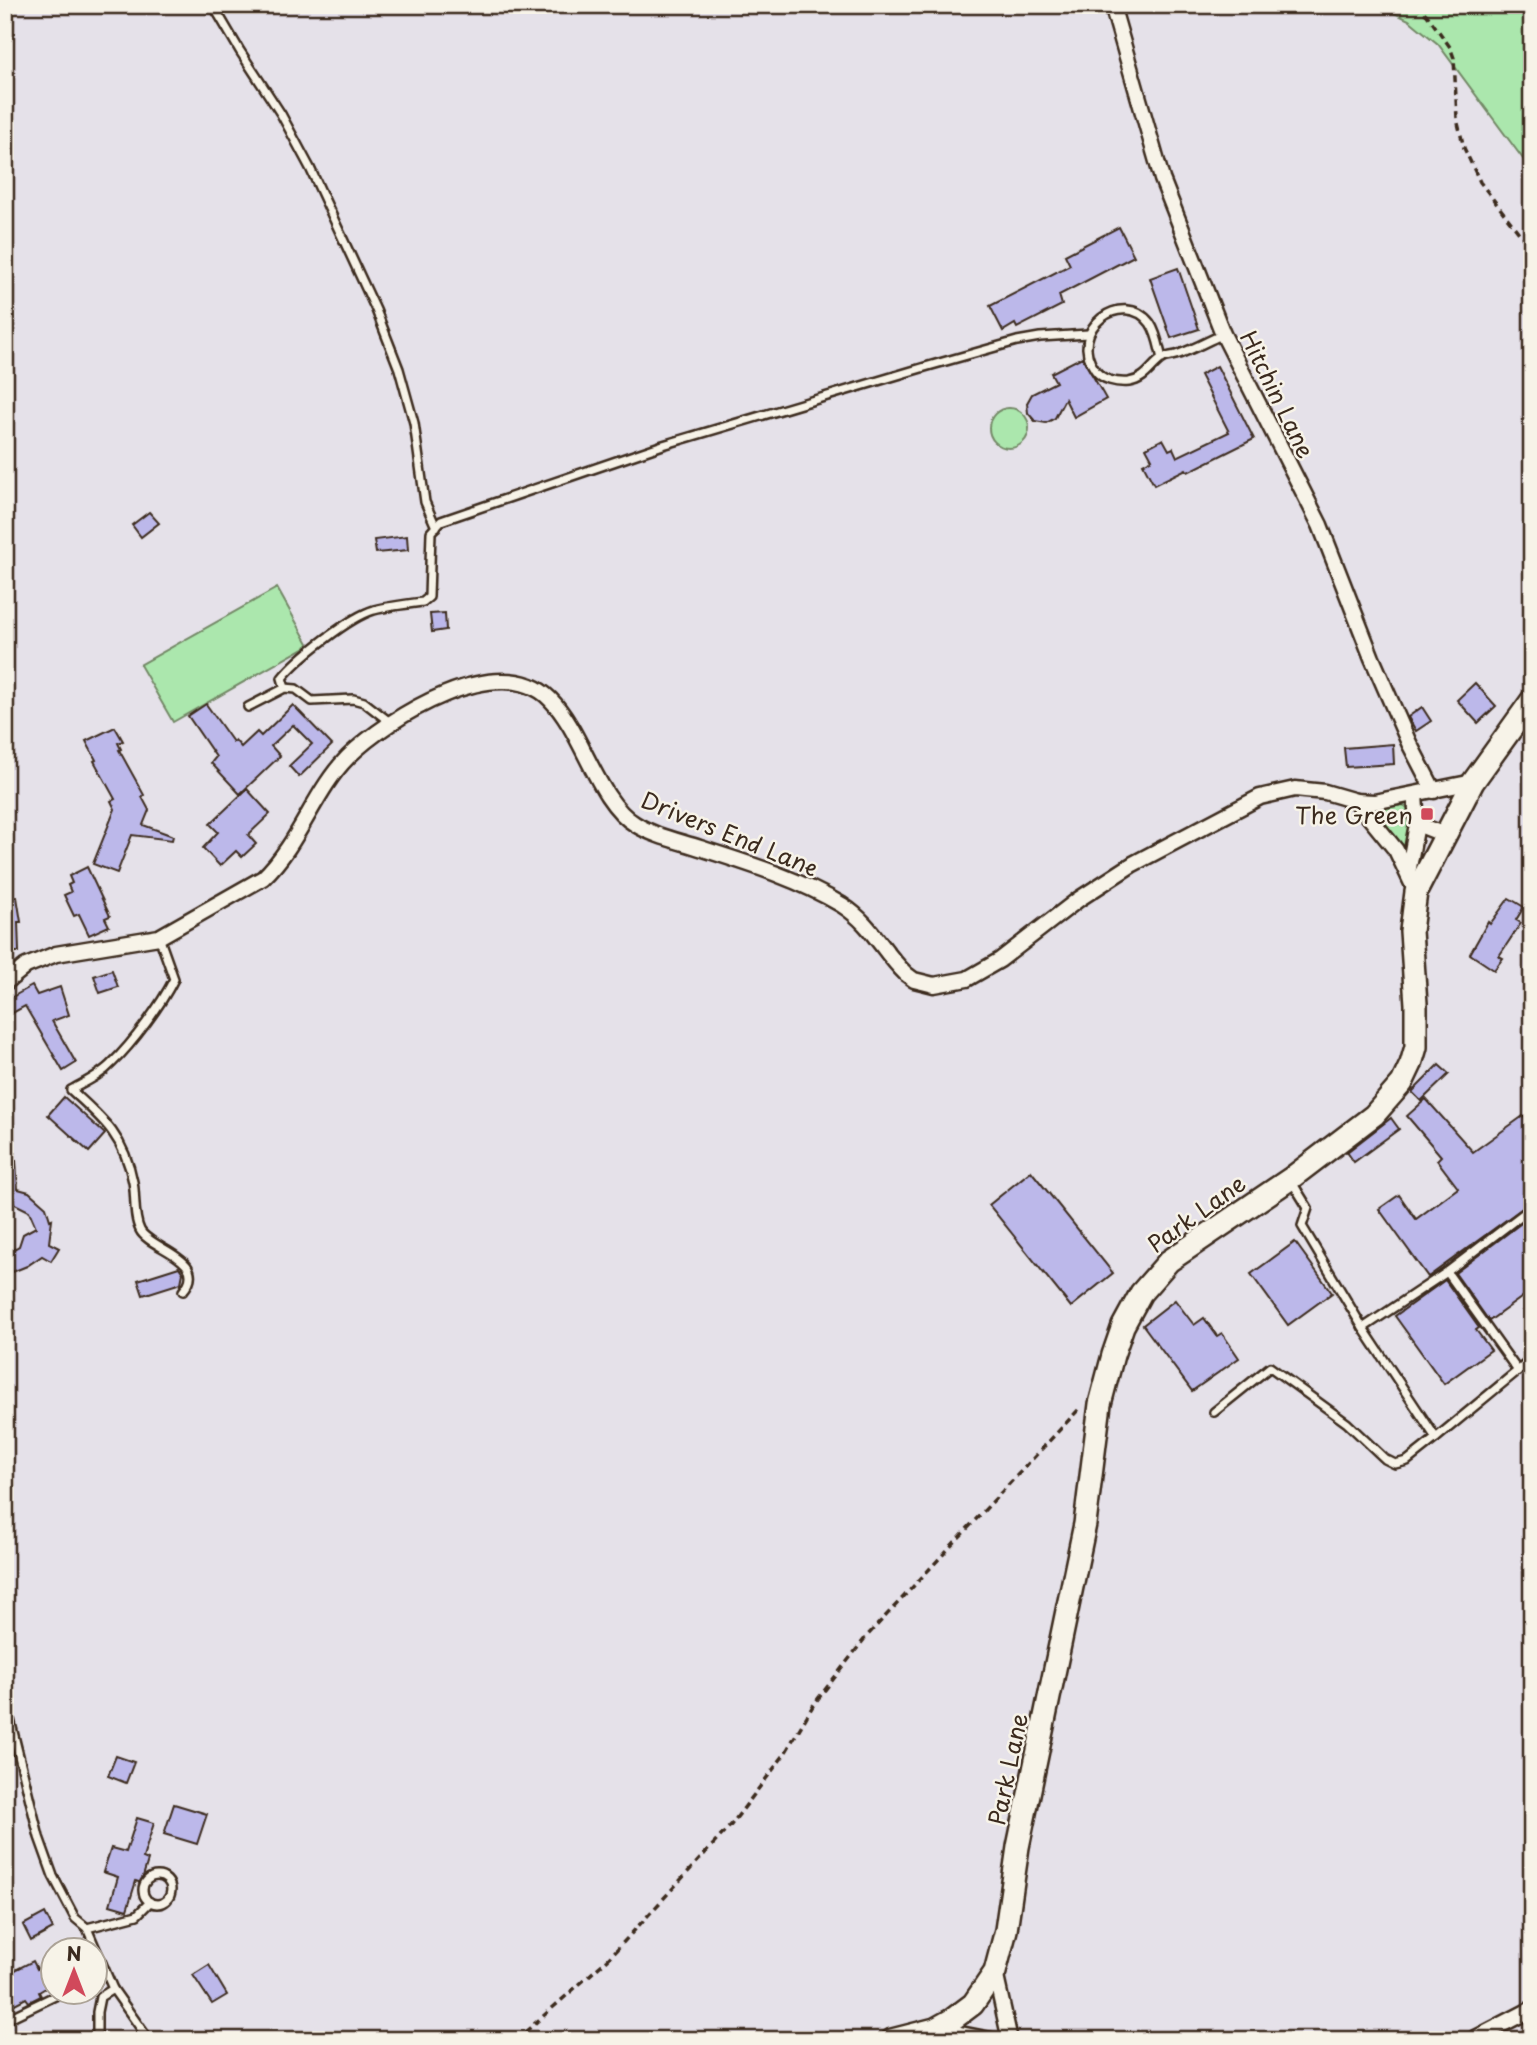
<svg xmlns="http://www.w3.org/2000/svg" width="1537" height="2045" viewBox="0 0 1537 2045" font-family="'Playpen Sans',sans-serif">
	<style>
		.green { fill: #abe7ad; stroke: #738866; stroke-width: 2 }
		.building { fill: #bcb8ea; stroke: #3b2a1e; stroke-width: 2 }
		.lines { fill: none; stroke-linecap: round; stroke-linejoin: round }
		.lane-casing { stroke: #3b2a1e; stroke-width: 12 }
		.street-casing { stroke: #3b2a1e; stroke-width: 19 }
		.secondary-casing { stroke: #3b2a1e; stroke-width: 26 }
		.path { stroke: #3b2a1e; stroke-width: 3.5; stroke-dasharray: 7 5; stroke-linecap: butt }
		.lane { stroke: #f7f3e8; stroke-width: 7 }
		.street { stroke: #f7f3e8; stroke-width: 14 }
		.secondary { stroke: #f7f3e8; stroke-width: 21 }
		.poi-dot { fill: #d1495b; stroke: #f7f3e8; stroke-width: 2.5 }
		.labels { text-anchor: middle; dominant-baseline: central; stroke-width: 5; stroke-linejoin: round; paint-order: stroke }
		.street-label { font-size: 23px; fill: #3b2a1e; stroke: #f7f3e8 }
		.poi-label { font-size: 23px; fill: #3b2a1e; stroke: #f7f3e8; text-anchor: end }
	</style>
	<rect width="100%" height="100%" fill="#e5e1e9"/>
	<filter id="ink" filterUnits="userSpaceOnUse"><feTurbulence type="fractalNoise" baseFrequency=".0143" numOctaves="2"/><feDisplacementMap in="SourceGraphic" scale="14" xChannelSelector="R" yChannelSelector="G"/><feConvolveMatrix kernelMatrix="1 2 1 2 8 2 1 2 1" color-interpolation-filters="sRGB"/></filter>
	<g filter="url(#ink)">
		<g class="green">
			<polygon points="1378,5 1532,5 1532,171 1438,44 1409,20"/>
			<circle cx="1009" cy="428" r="20"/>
			<polygon points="277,588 309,645 173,722 140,665"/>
			<polygon points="1403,805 1411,810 1406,850 1403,852 1374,813 1375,808"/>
		</g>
		<g class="building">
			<polygon points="1119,227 1134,256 1059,295 1062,305 1017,328 1015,324 1003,331 990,306 1070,265 1065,255"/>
			<polygon points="1178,268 1199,329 1171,338 1150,278"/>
			<polygon points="1082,357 1106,399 1074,417 1065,399 1055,418 1046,423 1035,421 1028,413 1027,403 1032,394 1056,382 1051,373"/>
			<polygon points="1217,366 1254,439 1188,472 1186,469 1154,485 1143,464 1152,459 1146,448 1163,439 1169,450 1173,448 1177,457 1229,432 1200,375"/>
			<polygon points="149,512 159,523 141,537 132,525"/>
			<polygon points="407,536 408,550 376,553 374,540"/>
			<polygon points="445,613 446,630 432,632 430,614"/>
			<polygon points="1475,683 1496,706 1478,723 1457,700"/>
			<polygon points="206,704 233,742 235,740 241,747 257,732 261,736 293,705 332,745 299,777 289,766 312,744 293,725 271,746 280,756 240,794 211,763 216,757 188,716"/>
			<polygon points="1422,707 1431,721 1416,731 1408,717"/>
			<polygon points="115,727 123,741 118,743 121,749 119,750 144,795 142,797 149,810 143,825 173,836 172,840 132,835 117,873 93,864 115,809 111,801 115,799 94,761 96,760 86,741"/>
			<polygon points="1393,744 1394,764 1346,767 1344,748"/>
			<polygon points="247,789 270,814 248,835 256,844 242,857 236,851 220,866 203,848 218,832 210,824"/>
			<polygon points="87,867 110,916 105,918 109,926 89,935 79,914 74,916 64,895 71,892 68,885 72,883 69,876"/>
			<polygon points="17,897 21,922 18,922 19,952 5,952 5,898"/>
			<polygon points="1509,898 1524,907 1516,920 1521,923 1499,956 1503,958 1494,970 1470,954 1488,922 1490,924"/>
			<polygon points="112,970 118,987 100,993 94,976"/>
			<polygon points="32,986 37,995 60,987 69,1015 52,1021 76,1063 63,1071 25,1006 5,1017 5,1001"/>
			<polygon points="1439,1065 1449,1074 1421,1101 1412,1092"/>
			<polygon points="64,1097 105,1134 89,1152 48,1115"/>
			<polygon points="1426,1099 1473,1152 1523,1116 1532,1127 1532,1201 1428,1277 1379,1209 1399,1195 1416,1219 1458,1188 1437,1160 1441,1156 1407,1116"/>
			<polygon points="1391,1118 1399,1129 1354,1162 1347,1152"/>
			<polygon points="16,1160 18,1189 29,1192 46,1207 50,1220 52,1219 49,1243 59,1248 51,1261 42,1256 27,1266 5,1275 5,1254 19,1246 23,1234 36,1227 29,1211 13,1203 5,1203 5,1161"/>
			<polygon points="1031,1171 1113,1273 1071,1307 989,1205"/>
			<polygon points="1532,1215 1532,1290 1489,1321 1455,1273"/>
			<polygon points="1295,1242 1332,1293 1288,1325 1251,1274"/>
			<polygon points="179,1267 183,1273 181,1283 143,1295 138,1280"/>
			<polygon points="1445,1280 1479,1328 1476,1330 1491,1350 1444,1384 1395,1316"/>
			<polygon points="1175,1300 1194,1325 1204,1318 1217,1336 1222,1333 1239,1358 1192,1391 1143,1325"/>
			<polygon points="116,1756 134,1762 126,1783 108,1776"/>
			<polygon points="174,1804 207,1814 197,1844 164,1834"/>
			<polygon points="137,1818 154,1823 143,1858 148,1860 141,1883 136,1881 127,1910 110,1905 118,1877 103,1872 111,1848 126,1852"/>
			<polygon points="45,1913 53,1929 31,1941 23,1925"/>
			<polygon points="52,1960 52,1984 39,1992 41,1996 29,2002 26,1998 5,2009 5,1975 33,1961 37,1969"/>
			<polygon points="209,1965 227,1995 212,2004 193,1975"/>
		</g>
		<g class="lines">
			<g class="lane-casing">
				<g id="lane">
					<polyline points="213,5 240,51 281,114 310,168 376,310 399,369 414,423 425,502 436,527"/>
					<path d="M 1162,359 C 1159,347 1157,333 1150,323 C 1123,288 1066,329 1095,370 C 1102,380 1116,383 1129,382 C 1147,379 1151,365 1163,358 C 1168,356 1174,356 1179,354 C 1194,349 1208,341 1223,334"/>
					<path d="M 285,688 L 282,678 C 298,658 350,617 374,610 C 390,606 407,604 423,602 L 429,597 L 431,532 L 441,521 L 663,445 L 925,367 L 1017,341 L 1040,337 L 1088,334"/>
					<polyline points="248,707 285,688 296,689 312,701 353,699 364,702 391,723"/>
					<path d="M 159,937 L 174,979 C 161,1005 133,1043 112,1063 C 101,1075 85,1082 71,1090 C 103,1119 124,1136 133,1182 C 136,1196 133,1216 140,1230 C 149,1249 211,1259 183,1291"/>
					<polyline points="1292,1182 1308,1208 1302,1226 1363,1328 1436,1438 1532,1359"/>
					<polyline points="1447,1272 1518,1371"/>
					<polyline points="1363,1328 1447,1272 1532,1207"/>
					<polyline points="1214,1412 1270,1367 1347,1423 1385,1459 1395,1464 1407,1461 1436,1438"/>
					<polyline points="5,1699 39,1837 53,1876 75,1918 87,1928 113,1989 149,2040"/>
					<circle cx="157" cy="1890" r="14"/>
					<polyline points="87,1928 137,1915 150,1902"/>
					<polyline points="94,1973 104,1968"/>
					<polyline points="5,2020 61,1993"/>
					<polyline points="97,2040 97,2012 100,1997 113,1989"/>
				</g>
			</g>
			<g class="street-casing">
				<g id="street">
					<polyline points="1112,5 1162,179 1223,334 1320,525 1372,658 1409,743 1434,791"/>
					<polyline points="1356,801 1396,850 1416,892"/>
					<polyline points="1417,824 1445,835"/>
					<polyline points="1408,873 1417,824 1415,795"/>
					<path d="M 5,983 L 26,966 L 56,954 L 159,937 L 263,878 C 300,843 314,791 348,757 C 387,718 500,648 550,699 C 583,732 597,801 635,824 C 654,836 679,841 700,848 C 747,863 799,879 842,905 C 873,925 881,950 906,974 L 914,980 L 934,985 L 967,979 L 1000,960 L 1079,899 L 1133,864 L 1260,797 L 1295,789 L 1325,792 L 1356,801 L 1374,802 L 1473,782"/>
					<polyline points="995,1972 1010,2040"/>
					<polyline points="935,2029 991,2040"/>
					<polyline points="1472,2040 1532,2009"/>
				</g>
			</g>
			<g class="secondary-casing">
				<polyline id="secondary" points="892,2040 935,2029 953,2019 973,2004 995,1972 1006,1930 1018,1847 1085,1524 1100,1404 1113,1355 1123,1326 1141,1293 1169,1261 1290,1179 1374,1115 1402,1083 1411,1064 1416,1047 1416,1004 1411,931 1416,892 1473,782 1532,700"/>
			</g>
			<g class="path">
				<polyline points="1415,5 1427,15 1450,47 1454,58 1457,119 1464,148 1480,182 1532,250"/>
				<polyline points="1524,1379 1532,1392"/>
				<polyline points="516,2040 608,1959 731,1825 784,1755 814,1704 866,1637 1081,1407"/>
			</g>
			<use href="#lane" class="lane"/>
			<use href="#street" class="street"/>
			<use href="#secondary" class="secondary"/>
		</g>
	</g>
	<rect class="poi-dot" x="1420" y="807" width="14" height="14" rx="3.5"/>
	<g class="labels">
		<g class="street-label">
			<text transform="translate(1278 394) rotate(64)">Hitchin Lane</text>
			<text transform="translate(730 833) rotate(22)">Drivers End Lane</text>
			<text transform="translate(1196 1213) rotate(-36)">Park Lane</text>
			<text transform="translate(1007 1769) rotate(-78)">Park Lane</text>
		</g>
		<g class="poi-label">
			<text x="1413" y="814">The Green</text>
		</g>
	</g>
	<rect width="1537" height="2045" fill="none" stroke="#f7f3e8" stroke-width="28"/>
	<rect x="14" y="14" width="1509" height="2017" fill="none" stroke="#3b2a1e" stroke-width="2.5" filter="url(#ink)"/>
	<g transform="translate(74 1971)"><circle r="33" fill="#f7f3e8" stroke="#aca397" stroke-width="2"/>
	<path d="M0-5L12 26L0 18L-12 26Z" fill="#d1495b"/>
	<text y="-10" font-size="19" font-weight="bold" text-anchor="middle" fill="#3b2a1e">N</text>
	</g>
</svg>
